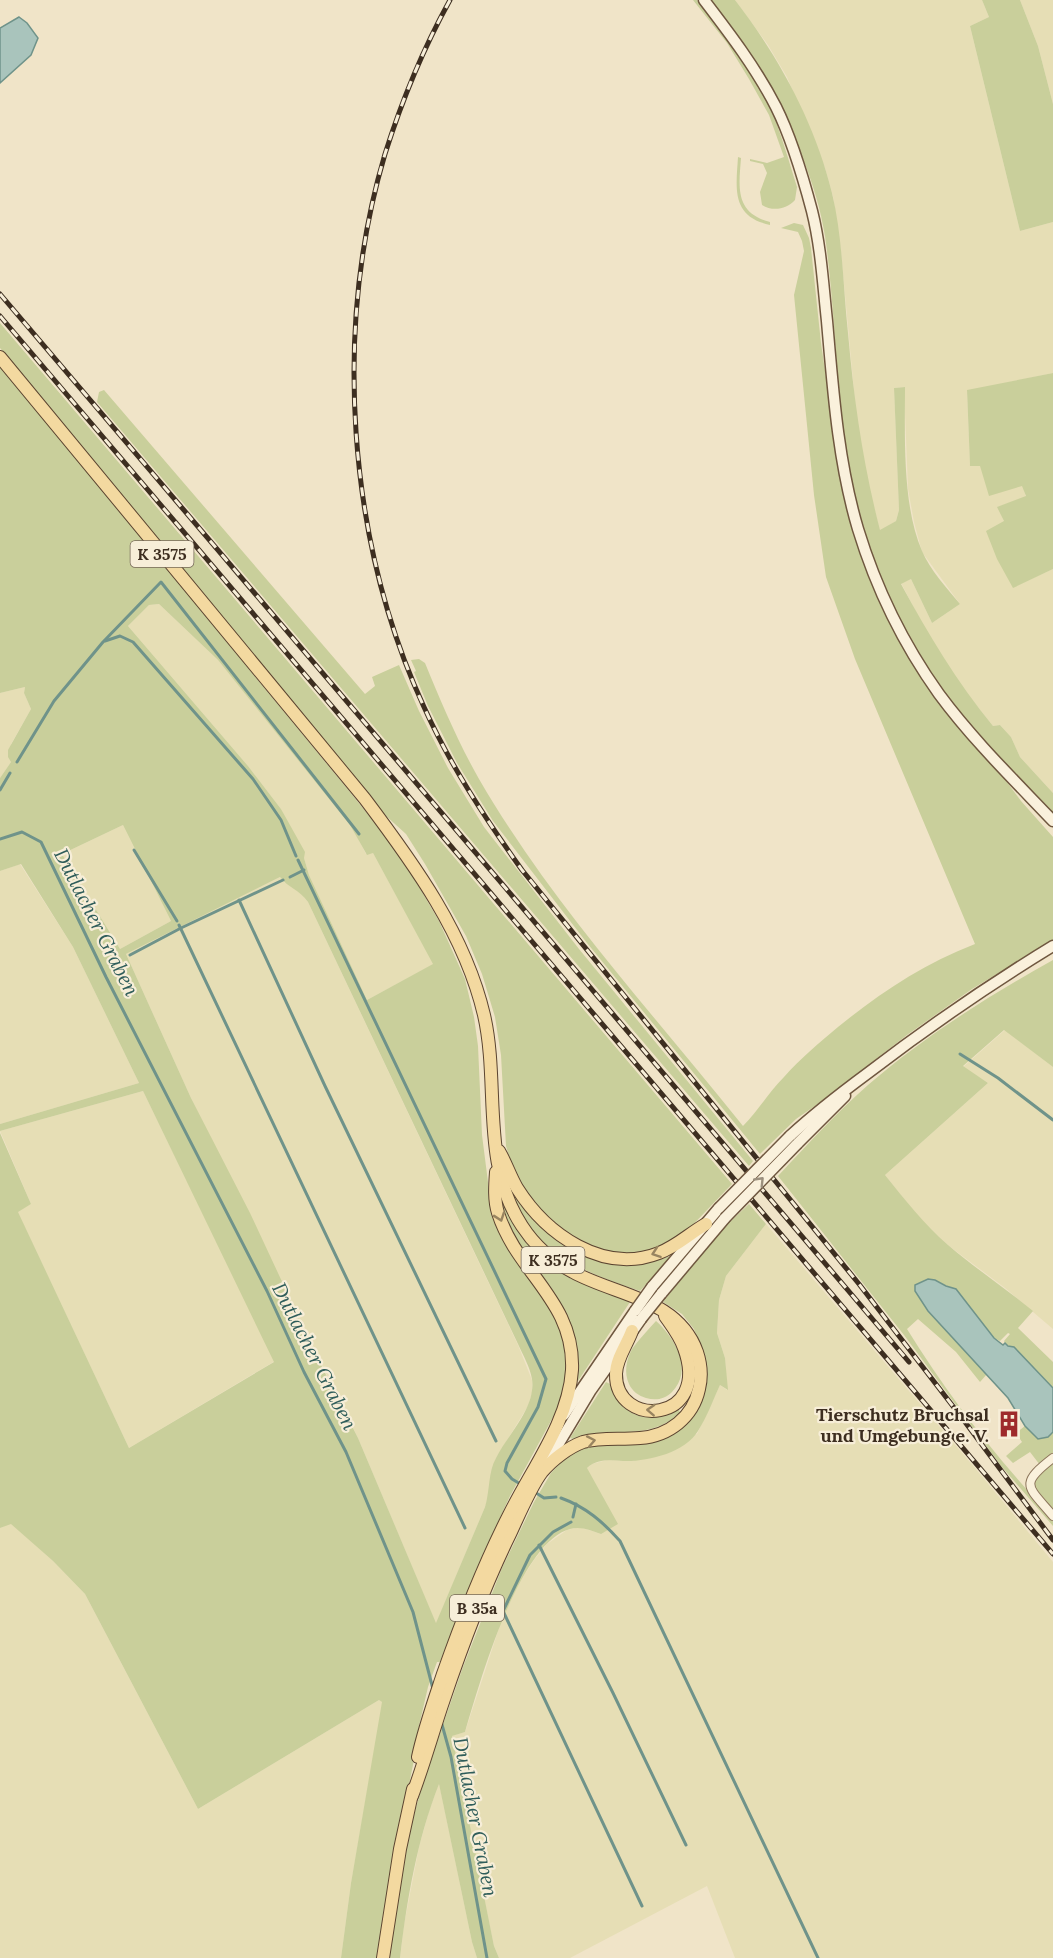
<svg xmlns="http://www.w3.org/2000/svg" width="1053" height="1958" viewBox="0 0 1053 1958" font-family="Lora,serif">
	<style>
		.farmland { fill: #e6deb5 }
		.green { fill: #c9cf9b; fill-rule: evenodd }
		.water { fill: #a9c4bc; stroke: #6f938a; stroke-width: 1.5 }
		.lines { fill: none; stroke-linecap: round; stroke-linejoin: round }
		.stream { stroke: #6f938a; stroke-width: 3 }
		.minor-casing { stroke: #8d765c; stroke-width: 10 }
		.secondary-casing { stroke: #6f573f; stroke-width: 13 }
		.primary-casing { stroke: #5b4430; stroke-width: 14 }
		.minor { stroke: #faf1dc; stroke-width: 8 }
		.secondary { stroke: #faf1dc; stroke-width: 10 }
		.primary { stroke: #f3d9a0; stroke-width: 12 }
		.rail-casing { stroke: #3d2e20; stroke-width: 5 }
		.rail { stroke: #f7eed8; stroke-width: 3; stroke-dasharray: 9; stroke-linecap: butt }
		.secondary-bridge-casing { stroke: #6f573f; stroke-width: 13; stroke-linecap: butt }
		.secondary-bridge { stroke: #faf1dc; stroke-width: 10 }
		.oneway { stroke: #9c907e }
		.oneway2 { stroke: #988460 }
		.labels { text-anchor: middle; dominant-baseline: central; stroke-width: 4.5; stroke-linejoin: round; paint-order: stroke }
		.shield { fill: #f7eed8; stroke: #756857; stroke-width: 1.5 }
		.shield-label { font-size: 16px; font-weight: bold; fill: #3d2e20 }
		.poi-label { font-size: 18px; font-weight: bold; fill: #3d2e20; stroke: #f7eed8; text-anchor: end }
		.water-label { font-size: 20px; font-style: italic; fill: #2f5d5a; stroke: #f7eed8 }
	</style>
	<rect width="100%" height="100%" fill="#f0e4c8"/>
	<g class="farmland">
		<polygon points="735,0 982,0 989,17 970,26 1020,231 1053,222 1053,373 967,391 970,466 980,466 1023,486 1026,497 998,507 1004,521 1013,587 1053,569 1053,793 1020,757 1011,737 1000,725 993,726 969,696 949,668 925,629 901,583 911,579 932,623 960,604 922,552 914,522 908,489 904,387 894,388 899,510 896,521 880,531 866,477 857,423 841,252 833,196 825,168 787,77 768,45"/>
		<polygon points="1020,0 1053,0 1053,104 1038,46"/>
		<polygon points="159,604 218,660 351,825 366,854 373,853 434,964 367,1000 309,875 304,858 281,809 248,766 128,626 149,605"/>
		<polygon points="25,687 24,693 31,709 11,744 11,762 0,778 0,693"/>
		<polygon points="123,825 171,921 120,949 62,854"/>
		<polygon points="20,864 73,947 139,1083 0,1124 0,871"/>
		<polygon points="280,877 284,882 298,890 308,902 518,1345 532,1380 532,1393 528,1406 496,1458 492,1470 489,1495 485,1507 436,1624 358,1438 191,1098 126,954"/>
		<polygon points="1005,1030 1053,1067 1053,1329 1005,1288 949,1246 921,1220 885,1175 988,1083 963,1067"/>
		<polygon points="143,1091 275,1361 129,1448 17,1211 31,1204 0,1131"/>
		<polygon points="766,1224 975,1468 1053,1562 1053,1958 735,1958 707,1886 570,1958 499,1958 494,1946 451,1736 465,1732 501,1622 519,1583 534,1560 547,1544 567,1530 580,1527 601,1534 587,1468 592,1464 607,1460 633,1461 697,1434 720,1385 727,1390 725,1358 717,1333 719,1300 726,1276"/>
		<polygon points="11,1523 53,1561 85,1594 198,1809 379,1700 383,1702 351,1883 341,1958 0,1958 0,1528"/>
		<polygon points="439,1783 472,1942 477,1958 400,1958 404,1925 419,1847 429,1811"/>
	</g>
	<g class="green">
		<path d="M 693,0 L 697,0 C 725,36 753,71 772,112 C 782,136 789,162 797,187 L 795,200 C 787,209 773,212 762,205 L 760,192 L 767,173 L 763,164 L 750,161 L 750,159 L 767,163 L 784,157 L 769,115 L 749,79 L 727,43 Z"/>
		<path d="M 711,0 L 735,0 C 779,57 815,123 832,193 C 843,239 843,287 848,333 C 854,401 863,464 880,530 L 896,521 L 899,510 L 894,388 L 905,387 C 905,436 902,505 922,551 C 930,570 947,588 960,604 L 932,623 L 911,579 L 901,584 C 929,635 956,681 993,726 L 1000,725 L 1011,737 L 1020,757 L 1053,793 L 1053,813 C 1016,774 976,735 943,692 C 908,646 882,587 863,533 C 859,519 857,504 853,489 C 835,406 837,320 825,236 C 813,157 760,62 711,0 Z"/>
		<polygon points="982,0 1020,0 1038,46 1053,104 1053,222 1020,231 970,26 989,17"/>
		<path d="M 738,157 L 741,158 C 739,186 734,213 770,222 L 770,225 C 731,216 736,189 738,157 Z"/>
		<path d="M 794,223 L 803,225 L 809,238 L 811,248 L 821,343 L 838,461 L 894,630 L 1021,801 L 1053,837 L 1053,940 L 972,989 L 907,1035 L 825,1099 L 796,1119 L 760,1154 L 587,943 L 493,821 L 457,763 L 428,706 L 414,672 L 416,671 L 411,660 L 419,659 L 425,663 C 441,702 458,742 479,779 C 552,905 653,1013 743,1126 C 758,1111 769,1092 784,1077 C 800,1059 819,1043 838,1027 C 880,993 923,964 975,944 L 855,659 L 826,577 L 814,495 L 794,295 L 804,251 L 802,241 L 798,232 L 781,228 Z"/>
		<polygon points="0,323 732,1184 684,1234 656,1250 625,1255 596,1250 566,1236 529,1198 511,1163 506,1146 501,1055 495,1017 482,974 466,936 425,864 406,834 385,815 0,348"/>
		<path d="M 0,366 L 350,792 L 382,832 L 411,873 L 439,921 L 465,979 L 474,1017 L 478,1046 L 482,1135 L 489,1190 L 557,1316 L 567,1350 L 566,1380 L 558,1408 L 510,1496 L 476,1570 L 440,1662 L 437,1662 L 428,1687 L 419,1726 L 416,1750 L 383,1914 L 378,1958 L 341,1958 L 351,1883 L 382,1702 L 379,1700 L 198,1809 L 85,1594 L 53,1561 L 11,1524 L 0,1528 L 0,1133 L 31,1204 L 18,1212 L 129,1448 L 274,1362 L 143,1091 L 0,1131 L 0,1124 L 139,1083 L 73,947 L 21,864 L 0,871 L 0,778 L 11,762 L 8,757 L 8,750 L 31,709 L 24,693 L 25,687 L 0,693 ZM 159,604 L 218,660 L 350,825 L 367,855 L 373,853 L 433,964 L 367,1000 L 309,875 L 304,858 L 305,852 L 281,809 L 248,766 L 128,626 L 149,605 ZM 123,825 L 171,921 L 120,949 L 62,854 ZM 280,877 C 288,888 299,889 308,902 L 518,1344 C 523,1355 530,1367 532,1379 C 536,1408 508,1434 496,1458 C 488,1472 490,1491 485,1507 L 436,1623 L 358,1438 L 320,1363 L 250,1213 L 191,1098 L 126,954 Z"/>
		<polygon points="1053,373 1053,569 1013,588 997,559 986,531 1004,521 997,507 1026,496 1022,486 989,496 980,466 970,466 967,390"/>
		<polygon points="104,390 365,694 375,686 372,677 399,665 419,711 448,768 484,827 579,949 753,1161 749,1166 97,402 99,392"/>
		<path d="M 1053,960 L 1053,1067 L 1004,1030 L 963,1066 L 988,1083 L 885,1175 C 905,1200 924,1224 948,1245 C 975,1268 1005,1288 1033,1311 L 1018,1328 L 1053,1362 L 1053,1388 L 1014,1347 C 1009,1346 1006,1346 1004,1341 L 1010,1334 L 1008,1333 L 1000,1341 L 994,1338 L 956,1289 L 946,1286 L 935,1280 L 928,1311 L 987,1374 L 980,1382 L 956,1352 L 918,1319 L 907,1329 C 943,1387 984,1442 1030,1493 L 1032,1480 L 1053,1461 L 1053,1526 L 1001,1466 L 904,1335 L 778,1176 C 807,1145 836,1113 868,1085 C 925,1036 987,997 1053,960 Z"/>
		<path d="M 509,1179 C 530,1212 552,1250 594,1259 C 601,1260 609,1260 617,1261 C 638,1263 650,1263 671,1256 L 640,1291 C 581,1272 522,1248 509,1179 Z"/>
		<path d="M 501,1197 C 523,1260 573,1280 630,1302 L 578,1381 L 576,1380 C 576,1356 577,1334 565,1313 C 545,1273 505,1244 501,1197 Z"/>
		<path d="M 749,1204 L 766,1224 L 726,1276 L 719,1300 L 717,1333 L 725,1358 L 728,1390 L 720,1385 C 713,1400 707,1417 698,1431 C 685,1453 646,1462 623,1461 C 610,1460 597,1459 587,1468 L 618,1524 L 601,1534 C 591,1531 582,1526 570,1529 C 518,1543 479,1685 465,1732 L 452,1736 L 494,1946 L 499,1958 L 477,1958 L 472,1942 L 439,1784 C 417,1840 407,1899 400,1958 L 388,1958 L 408,1837 L 423,1782 L 463,1667 L 502,1568 L 534,1502 L 551,1473 L 567,1456 L 583,1447 L 624,1443 L 689,1420 L 702,1352 L 694,1329 L 682,1314 L 663,1302 L 713,1238 Z"/>
		<path d="M 656,1321 C 675,1338 694,1370 672,1392 C 665,1399 656,1401 646,1398 C 639,1396 632,1391 629,1384 C 624,1373 626,1360 632,1349 C 639,1339 648,1330 656,1321 Z"/>
		<path d="M 606,1382 L 610,1384 C 625,1419 645,1424 679,1409 L 680,1414 C 668,1423 656,1429 640,1431 C 618,1434 595,1430 573,1439 L 570,1438 Z"/>
		<polygon points="1025,1426 1038,1439 1048,1437 1053,1432 1053,1456 1040,1465 1030,1452 1013,1463 1006,1456 1022,1442 1016,1433"/>
	</g>
	<g class="water">
		<polygon points="19,17 27,23 38,38 31,55 0,83 0,28"/>
		<polygon points="928,1279 935,1280 946,1286 956,1289 994,1338 1003,1345 1005,1343 1008,1346 1014,1347 1053,1388 1053,1432 1048,1437 1038,1439 1025,1426 1008,1398 928,1311 915,1291 915,1285"/>
	</g>
	<g class="lines">
		<g class="stream">
			<polyline points="105,641 120,636 133,642 253,779 281,820 296,856"/>
			<polyline points="17,762 54,701 103,642 161,582 359,834"/>
			<polyline points="0,790 10,773"/>
			<polyline points="0,839 22,832 41,842 106,977 267,1291 304,1372 346,1452 413,1612 433,1689"/>
			<polyline points="134,850 177,921"/>
			<polyline points="298,860 546,1379 538,1407 507,1463 505,1471 512,1479 522,1485"/>
			<polyline points="290,877 304,870"/>
			<polyline points="239,900 325,1086 496,1441"/>
			<polyline points="179,925 465,1528"/>
			<polyline points="130,955 181,928 283,880"/>
			<polyline points="960,1054 998,1078 1053,1120"/>
			<polyline points="533,1491 544,1498 556,1497"/>
			<path d="M 561,1498 C 586,1507 603,1522 620,1541 L 818,1958"/>
			<polyline points="573,1517 576,1504"/>
			<polyline points="571,1522 553,1532 530,1555 503,1611 642,1906"/>
			<polyline points="539,1545 613,1693 686,1845"/>
			<polyline points="441,1721 451,1757 487,1958"/>
		</g>
		<g class="minor-casing">
			<path id="minor" d="M 1053,1458 C 1018,1485 1028,1486 1053,1516"/>
		</g>
		<g class="secondary-casing">
			<g id="secondary">
				<path d="M 704,0 C 730,34 756,68 776,107 C 792,139 803,177 812,211 C 821,247 823,284 827,321 C 833,390 838,462 858,529 C 876,588 904,645 939,694 C 973,740 1014,780 1053,821"/>
				<path d="M 790,1136 C 815,1113 841,1093 868,1073 C 928,1027 989,985 1053,946"/>
				<polyline points="797,1144 845,1096"/>
				<polyline points="652,1287 719,1208"/>
				<polyline points="661,1294 725,1218"/>
				<polyline points="564,1415 635,1311"/>
				<polyline points="546,1465 591,1390 641,1319"/>
			</g>
		</g>
		<g class="primary-casing">
			<g id="primary">
				<path d="M 0,357 L 365,799 C 414,864 465,934 484,1015 C 500,1085 480,1162 522,1226 C 535,1246 552,1261 573,1272 C 616,1296 678,1298 697,1352 C 701,1364 702,1377 699,1389 C 693,1417 669,1436 640,1438 C 621,1440 601,1437 583,1442 C 569,1447 552,1460 542,1472 C 531,1486 518,1517 510,1534 C 484,1587 463,1643 444,1699 C 433,1731 424,1764 412,1796"/>
				<path d="M 499,1151 C 506,1163 510,1176 517,1188 C 546,1234 603,1275 659,1253 C 677,1246 690,1233 706,1224"/>
				<path d="M 632,1331 C 627,1345 616,1359 616,1374 C 615,1429 712,1424 684,1348 C 680,1336 672,1326 665,1316"/>
				<path d="M 418,1757 C 424,1729 434,1701 443,1674 C 462,1620 483,1566 509,1515 C 531,1470 569,1421 572,1370 C 575,1301 517,1273 498,1213 C 494,1200 495,1186 496,1172"/>
				<polyline points="383,1958 400,1849 413,1789"/>
			</g>
		</g>
		<use href="#minor" class="minor"/>
		<use href="#secondary" class="secondary"/>
		<use href="#primary" class="primary"/>
		<g class="rail-casing">
			<g id="rail">
				<path d="M 450,0 C 423,49 402,100 385,154 C 333,329 347,540 424,707 C 450,765 485,818 522,870 L 859,1284 L 962,1418 L 1053,1540"/>
				<polyline points="0,294 909,1362"/>
				<polyline points="0,316 1053,1554"/>
			</g>
		</g>
		<use href="#rail" class="rail"/>
		<g class="secondary-bridge-casing">
			<g id="secondary-bridge">
				<polyline points="719,1208 790,1136"/>
				<polyline points="725,1218 797,1144"/>
				<polyline points="635,1311 652,1287"/>
				<polyline points="641,1319 661,1294"/>
			</g>
		</g>
		<use href="#secondary-bridge" class="secondary-bridge"/>
	</g>
	<defs><path id="oneway-chevron" d="M-2-3.5L2.5 0L-2 3.5" fill="none" stroke-width="1.6" stroke-linecap="round" stroke-linejoin="round" transform="scale(1.5)"/></defs>
	<use class="oneway" href="#oneway-chevron" transform="translate(760 1181) rotate(-46)"/>
	<g class="oneway2">
		<use href="#oneway-chevron" transform="translate(500 1217) rotate(71)"/>
		<use href="#oneway-chevron" transform="translate(656 1253) rotate(161)"/>
		<use href="#oneway-chevron" transform="translate(651 1410) rotate(-177)"/>
		<use href="#oneway-chevron" transform="translate(591 1441) rotate(-11)"/>
	</g>
	<defs>
		<g id="building-bare" transform="scale(2.07)"><path d="M-4-6H4V6H1V3H-1V6H-4ZM-2.5-4.3h1.7v1.8h-1.7ZM.8-4.3h1.7v1.8H.8ZM-2.5-1h1.7V.8h-1.7ZM.8-1h1.7V.8H.8Z" fill="#9e2a2b" stroke="#f7eed8" stroke-width="2.5" paint-order="stroke"/></g>
	</defs>
	<g fill-rule="evenodd">
		<use href="#building-bare" x="1009" y="1424"/>
	</g>
	<g class="labels">
		<g class="shield">
			<rect x="130.5" y="541" width="63" height="26" rx="4.5"/>
			<rect x="521.5" y="1247" width="63" height="26" rx="4.5"/>
			<rect x="450" y="1595" width="54" height="26" rx="4.5"/>
		</g>
		<g class="shield-label">
			<text x="162" y="554">K 3575</text>
			<text x="553" y="1260">K 3575</text>
			<text x="477" y="1608">B 35a</text>
		</g>
		<g class="poi-label">
			<text x="989" y="1414">Tierschutz Bruchsal<tspan x="989" dy="21">und Umgebung e. V.</tspan></text>
		</g>
		<g class="water-label">
			<text transform="translate(97 922) rotate(63)">Dutlacher Graben</text>
			<text transform="translate(315 1356) rotate(63)">Dutlacher Graben</text>
			<text transform="translate(476 1817) rotate(79)">Dutlacher Graben</text>
		</g>
	</g>
</svg>
